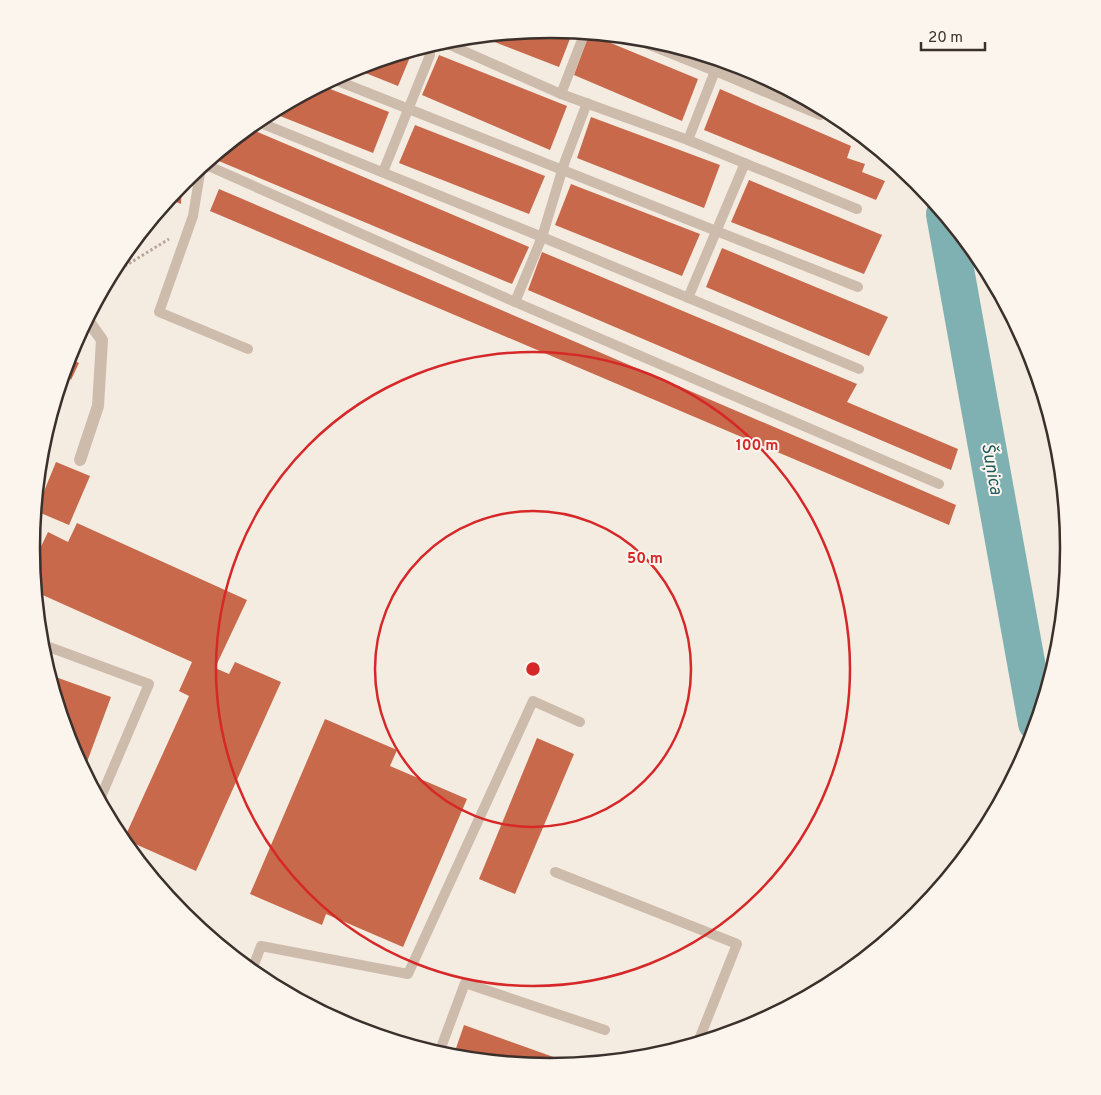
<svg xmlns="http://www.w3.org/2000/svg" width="1101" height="1095" viewBox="0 0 1101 1095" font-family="Overpass,sans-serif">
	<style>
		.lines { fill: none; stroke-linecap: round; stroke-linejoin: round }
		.river { stroke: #7fb0b2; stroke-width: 38 }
		.building { fill: #c8694b }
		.path { stroke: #b9a596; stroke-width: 3; stroke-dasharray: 2.5 2.5; stroke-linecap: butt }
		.lane { stroke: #cdbbac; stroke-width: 10 }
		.street { stroke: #cdbbac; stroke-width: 12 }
		.ring { fill: none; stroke: #d62828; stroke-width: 2.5 }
		.labels { text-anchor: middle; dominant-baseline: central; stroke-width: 4; stroke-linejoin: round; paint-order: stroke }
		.water-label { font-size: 18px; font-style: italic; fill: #1f5a5e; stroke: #fbf5ee }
		.rim { fill: none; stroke: #3b302b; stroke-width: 2.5 }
		.centre { fill: #d62828; stroke: #fbf5ee; stroke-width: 2.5 }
		.ring-label { font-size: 15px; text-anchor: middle; font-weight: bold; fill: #d62828; stroke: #fbf5ee; stroke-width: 4; stroke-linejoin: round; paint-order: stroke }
	</style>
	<rect width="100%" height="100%" fill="#f4ebe1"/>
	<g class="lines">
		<polyline class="river" points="945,214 1037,723"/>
	</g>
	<g class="building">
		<polygon points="551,29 573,31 559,67 479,36"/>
		<polygon points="589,34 698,79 682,121 574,75"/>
		<polygon points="413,50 398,86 353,68"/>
		<polygon points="439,55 567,106 550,150 422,95"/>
		<polygon points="320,85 389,112 373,153 270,112"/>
		<polygon points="720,89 851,146 847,158 865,164 862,172 885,181 876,200 704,130"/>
		<polygon points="591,117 720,165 704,208 577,158"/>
		<polygon points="415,125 545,176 529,214 399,163"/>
		<polygon points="248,128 529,247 512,284 214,159 214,156"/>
		<polygon points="749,180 882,235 864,274 731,222"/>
		<polygon points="182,182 181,204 169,199"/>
		<polygon points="571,184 700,234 682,276 555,225"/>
		<polygon points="219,189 956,505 949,525 210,211"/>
		<polygon points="722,248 888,317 869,356 706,287"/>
		<polygon points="542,252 857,384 847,402 958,449 951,470 528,290"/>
		<polygon points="68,358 79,363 71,380 68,375 58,397"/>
		<polygon points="56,462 90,476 69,525 36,511"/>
		<polygon points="77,523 247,600 215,668 229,674 235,662 281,682 196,871 124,839 189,696 179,691 192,662 36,592 33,563 48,532 68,542"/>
		<polygon points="50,675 111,697 84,770 71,746"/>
		<polygon points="325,719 397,750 390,766 467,799 403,947 326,914 322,925 250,894"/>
		<polygon points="537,738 574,754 515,894 479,879"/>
		<polygon points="464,1025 573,1064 550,1066 453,1057"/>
	</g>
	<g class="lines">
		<polyline class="path" points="112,274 169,239"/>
		<g class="lane">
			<polyline points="630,37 715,71 688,140"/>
			<polyline points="441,41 561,94 688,140 857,209"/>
			<polyline points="715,71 820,115"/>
			<polyline points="333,79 858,287"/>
			<polyline points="561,94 585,32"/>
			<polyline points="256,121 542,237 859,369"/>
			<polyline points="204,164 515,302 939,484"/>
			<polyline points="201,167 193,216 159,312 248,349"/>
			<polyline points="383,172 430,55 429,45"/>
			<polyline points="688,298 745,163"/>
			<polyline points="515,302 542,237 565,161 587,103"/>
			<polyline points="41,644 149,684 100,799"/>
			<polyline points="555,872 737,944 698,1042"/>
			<polyline points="252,970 261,946 408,974 533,701 580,722"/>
			<polyline points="439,1053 465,983 605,1030"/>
		</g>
		<polyline class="street" points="80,460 98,406 102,340 87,319"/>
	</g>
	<g class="ring">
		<circle cx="533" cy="669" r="158"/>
		<circle cx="533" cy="669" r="317"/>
	</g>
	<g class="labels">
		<g class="water-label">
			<text transform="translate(991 469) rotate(80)">Šuņica</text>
		</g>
	</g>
	<path d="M0 0H1101V1095H0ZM40 548a510 510 0 1 1 1020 0a510 510 0 1 1-1020 0Z" fill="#fbf5ee" fill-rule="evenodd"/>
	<path class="rim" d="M40 548a510 510 0 1 1 1020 0a510 510 0 1 1-1020 0Z"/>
	<circle cx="533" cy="669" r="8" class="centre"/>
	<g class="ring-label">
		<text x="757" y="450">100 m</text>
		<text x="645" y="563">50 m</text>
	</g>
	<path d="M921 42v8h64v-8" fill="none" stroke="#3b302b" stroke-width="2.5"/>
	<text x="928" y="42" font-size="15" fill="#3b302b" stroke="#fbf5ee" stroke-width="4" paint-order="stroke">20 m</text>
</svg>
